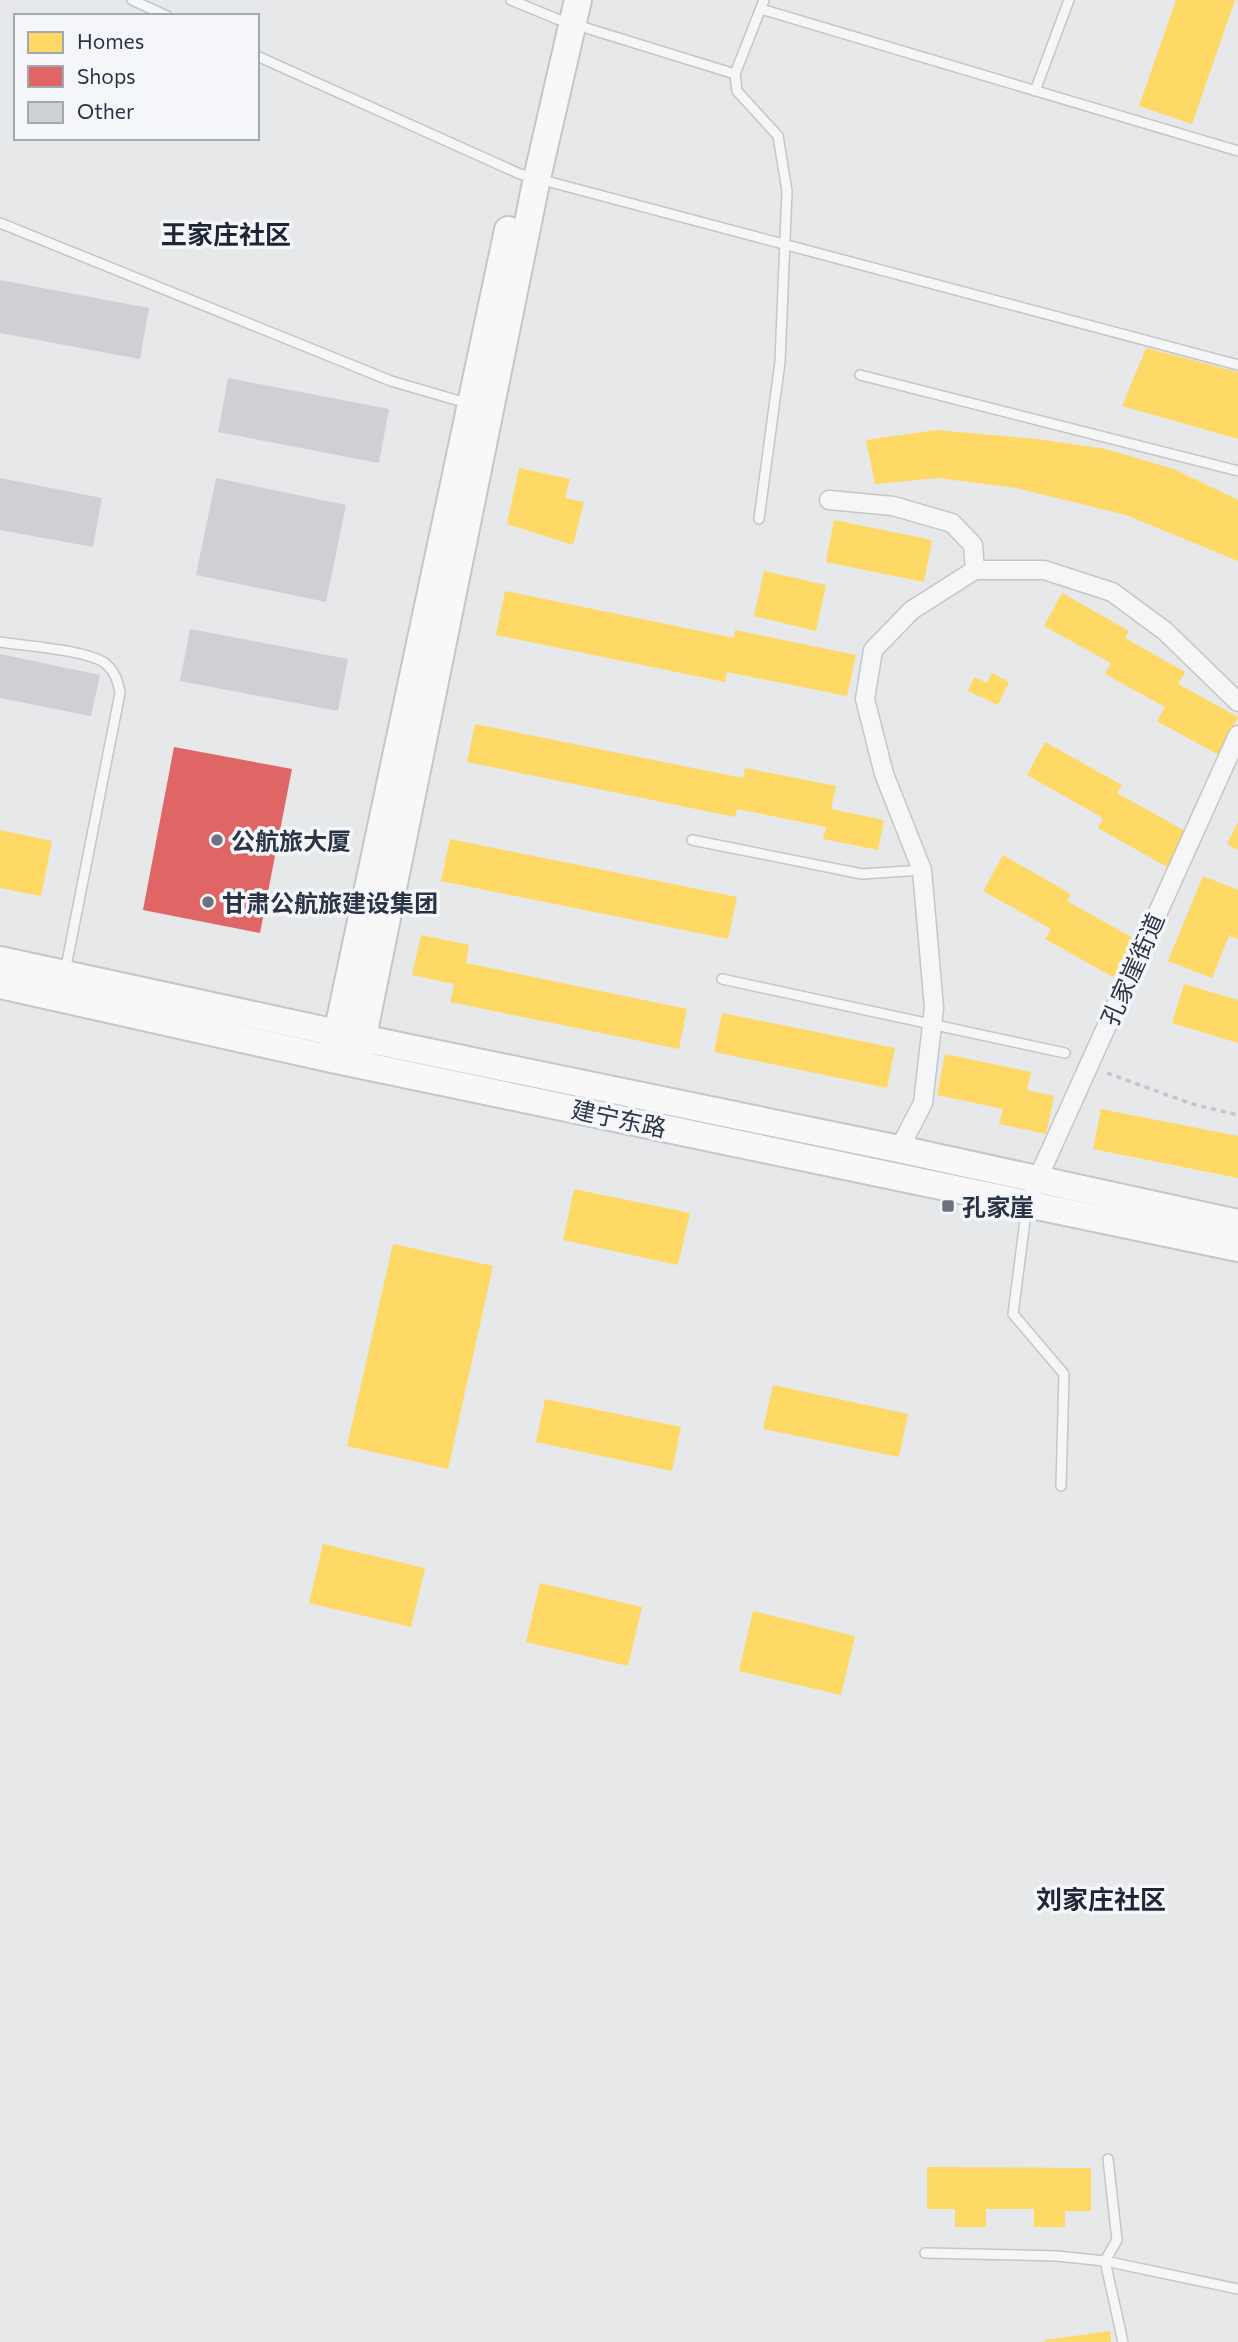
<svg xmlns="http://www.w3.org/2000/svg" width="1238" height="2342" viewBox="0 0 1238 2342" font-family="Commissioner,'Noto Sans SC',sans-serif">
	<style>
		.homes { fill: #ffd966 }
		.shops { fill: #e06666 }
		.building { fill: #ced0d3 }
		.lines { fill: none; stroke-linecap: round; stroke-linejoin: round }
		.lane-casing { stroke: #c4c6c8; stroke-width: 12 }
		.street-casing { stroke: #c4c6c8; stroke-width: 21 }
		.secondary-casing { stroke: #c4c6c8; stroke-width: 30 }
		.path { stroke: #c5c6ca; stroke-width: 3.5; stroke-dasharray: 5 5; stroke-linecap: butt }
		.lane { stroke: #f5f6f7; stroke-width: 9 }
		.street { stroke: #f5f6f7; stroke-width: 18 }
		.secondary { stroke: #f8f8f8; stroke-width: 26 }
		.poi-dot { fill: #6c737f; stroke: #f4f6f9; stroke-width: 2.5 }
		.labels { text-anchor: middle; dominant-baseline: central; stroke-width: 7; stroke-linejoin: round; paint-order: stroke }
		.poi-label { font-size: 24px; font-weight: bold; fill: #2b3445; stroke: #f4f6f9; text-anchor: start }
		.street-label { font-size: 24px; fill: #2b3445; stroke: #f4f6f9 }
		.neighbourhood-label { font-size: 26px; font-weight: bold; fill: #1d2536; stroke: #f4f6f9 }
	</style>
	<rect width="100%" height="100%" fill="#e6e8ea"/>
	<g class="homes">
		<polygon points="1176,0 1235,0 1192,124 1139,106"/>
		<polygon points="1146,348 1238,372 1238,439 1122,406"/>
		<polygon points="936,430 1037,439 1106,449 1174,469 1238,500 1238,561 1126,515 1016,488 938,478 875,484 866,440"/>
		<polygon points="519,468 570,479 565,498 584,502 573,545 507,524"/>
		<polygon points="834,520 932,540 924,582 826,562"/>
		<polygon points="764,571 826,585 816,631 754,616"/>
		<polygon points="505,591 734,638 735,630 856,655 847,696 727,672 725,682 496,635"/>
		<polygon points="1062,593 1129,631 1125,638 1185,672 1178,684 1238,717 1219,755 1157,721 1165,707 1105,674 1111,663 1044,626"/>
		<polygon points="992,673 1009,682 998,705 968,691 974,677 987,683"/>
		<polygon points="475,724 743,778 745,768 836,786 831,809 884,820 878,850 823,839 826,827 737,809 735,817 467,762"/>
		<polygon points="1045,742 1122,785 1117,793 1187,832 1167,867 1098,828 1103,818 1027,775"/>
		<polygon points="1238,822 1238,850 1227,844"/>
		<polygon points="0,830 52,841 41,896 0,888"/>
		<polygon points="450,839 737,897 728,939 441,881"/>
		<polygon points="1003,855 1071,894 1067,901 1135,939 1113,977 1045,939 1051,929 983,891"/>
		<polygon points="1203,876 1238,890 1238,939 1229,936 1212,978 1168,961"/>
		<polygon points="421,935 469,945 466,963 687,1009 679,1049 450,1002 454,984 412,975"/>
		<polygon points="1184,984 1238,1000 1238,1043 1172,1023"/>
		<polygon points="722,1013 895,1048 887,1088 714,1052"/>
		<polygon points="945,1054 1031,1072 1027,1090 1054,1096 1046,1134 999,1124 1003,1109 937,1095"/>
		<polygon points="1101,1109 1238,1136 1238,1178 1093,1149"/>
		<polygon points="574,1189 690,1213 678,1265 563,1240"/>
		<polygon points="393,1244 493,1266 448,1469 347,1446"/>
		<polygon points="773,1385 908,1414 899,1457 763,1429"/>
		<polygon points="545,1399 681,1427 672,1471 536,1442"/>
		<polygon points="323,1544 425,1568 411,1627 309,1603"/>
		<polygon points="540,1583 642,1607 628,1666 526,1642"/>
		<polygon points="753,1611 855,1636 841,1695 739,1671"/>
		<polygon points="927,2167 1091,2168 1091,2211 1065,2211 1065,2227 1034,2227 1034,2209 986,2209 986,2227 955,2227 955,2209 927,2209"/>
		<polygon points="1110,2331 1111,2342 1045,2342 1045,2340"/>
	</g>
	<polygon class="shops" points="174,747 292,769 260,933 143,910"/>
	<g class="building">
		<polygon points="0,280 149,308 140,359 0,333"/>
		<polygon points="228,378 389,409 379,463 218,432"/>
		<polygon points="0,478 102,498 93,547 0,530"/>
		<polygon points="216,478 346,505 326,602 196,575"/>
		<polygon points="190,629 348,659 338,711 180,681"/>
		<polygon points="0,654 100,675 91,716 0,698"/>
	</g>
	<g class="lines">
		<g class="lane-casing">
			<g id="lane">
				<polyline points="132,0 167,16"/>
				<polyline points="511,0 557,19 735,74 737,91 778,136 787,191 780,362 759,519"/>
				<polyline points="761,9 1238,151"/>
				<polyline points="257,56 520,174 1238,365"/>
				<polyline points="735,74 764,0"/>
				<polyline points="1035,91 1069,0"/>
				<polyline points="0,223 391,381 470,404"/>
				<polyline points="860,375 1238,471"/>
				<path d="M 0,642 C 25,646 89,650 106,664 C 115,672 118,681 120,693 L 65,972"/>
				<polyline points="692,840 862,874 922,870"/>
				<polyline points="722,979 1065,1053"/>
				<polyline points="1027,1205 1013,1314 1064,1374 1061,1486"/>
				<polyline points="1108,2159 1117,2240 1105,2261 1123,2342"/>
				<polyline points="925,2253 1057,2256 1105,2261 1238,2289"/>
			</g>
		</g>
		<g class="street-casing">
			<g id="street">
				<polyline points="829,500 893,506 952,523 973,545 975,570"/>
				<polyline points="899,1149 923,1103 934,1008 922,870 884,774 865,699 873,650 912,610 975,570 1044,570 1112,592 1165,631 1238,702"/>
				<polyline points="1034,1187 1238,735"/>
			</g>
		</g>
		<g class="secondary-casing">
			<g id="secondary">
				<polyline points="0,960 337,1033 899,1149 1238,1223"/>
				<polyline points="0,985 332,1059 1238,1248"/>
				<polyline points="334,1048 508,230"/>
				<polyline points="359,1056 537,178 578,0"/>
			</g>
		</g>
		<polyline class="path" points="1107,1073 1192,1104 1238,1115"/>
		<use href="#lane" class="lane"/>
		<use href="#street" class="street"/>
		<use href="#secondary" class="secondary"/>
	</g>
	<g class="poi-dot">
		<circle cx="217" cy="840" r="7"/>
		<circle cx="208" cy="902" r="7"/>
		<rect x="941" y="1199" width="14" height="14" rx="3.5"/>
	</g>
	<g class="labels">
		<g class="poi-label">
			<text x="231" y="840">公航旅大厦</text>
			<text x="222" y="902">甘肃公航旅建设集团</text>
			<text x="962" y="1206">孔家崖</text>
		</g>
		<g class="street-label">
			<text transform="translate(1132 969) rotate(-66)">孔家崖街道</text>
			<text transform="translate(619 1118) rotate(12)">建宁东路</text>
		</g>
		<g class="neighbourhood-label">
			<text x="226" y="233">王家庄社区</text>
			<text x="1101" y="1898">刘家庄社区</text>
		</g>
	</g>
	<rect x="14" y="14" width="245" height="126" fill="#f4f6f9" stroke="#a4a8b1" stroke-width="2"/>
	<rect x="28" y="32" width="35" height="21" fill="#ffd966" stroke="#a4a8b1" stroke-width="2"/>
	<text x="77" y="49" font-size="21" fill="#2b3445">Homes</text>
	<rect x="28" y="66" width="35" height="21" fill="#e06666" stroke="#a4a8b1" stroke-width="2"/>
	<text x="77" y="84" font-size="21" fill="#2b3445">Shops</text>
	<rect x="28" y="102" width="35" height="21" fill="#ced0d3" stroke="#a4a8b1" stroke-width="2"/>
	<text x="77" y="119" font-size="21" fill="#2b3445">Other</text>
</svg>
